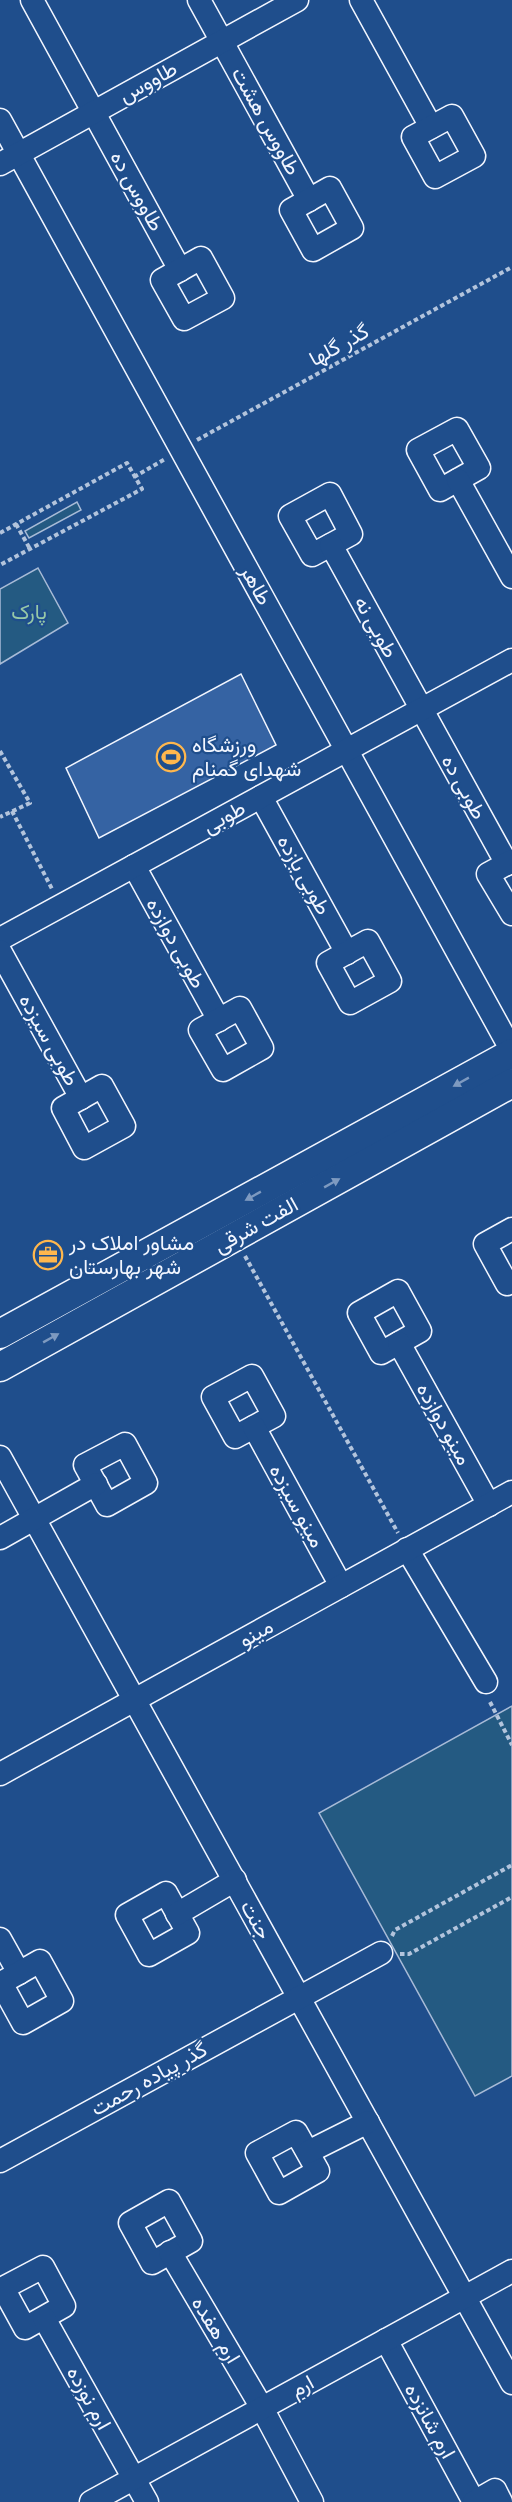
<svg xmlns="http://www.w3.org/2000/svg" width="512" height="2502" viewBox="0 0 512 2502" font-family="Karla,Vazirmatn,sans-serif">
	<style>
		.green { fill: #245a82; stroke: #a8bbd7; stroke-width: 1.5 }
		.building { fill: #3563a3; stroke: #f2f6ff; stroke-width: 1.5 }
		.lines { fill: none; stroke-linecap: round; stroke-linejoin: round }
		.minor-casing { stroke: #f2f6ff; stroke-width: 25 }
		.major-casing { stroke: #f2f6ff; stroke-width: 31 }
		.path { stroke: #b3c4dc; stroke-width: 4; stroke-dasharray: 4.5 3; stroke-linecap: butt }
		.minor { stroke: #1f4e8c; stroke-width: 22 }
		.major { stroke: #1f4e8c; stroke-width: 28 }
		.oneway { fill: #7e9ac0 }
		.labels { text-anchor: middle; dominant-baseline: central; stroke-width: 4.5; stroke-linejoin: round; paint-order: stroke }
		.street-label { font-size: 21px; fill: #f2f6ff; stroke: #1f4e8c }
		.park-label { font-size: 21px; fill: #97c8a6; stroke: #1f4e8c }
		.poi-label { font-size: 21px; fill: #f2f6ff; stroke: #1f4e8c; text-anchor: start }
	</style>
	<rect width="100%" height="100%" fill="#1f4e8c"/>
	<g class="green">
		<polygon points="77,502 81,510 29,538 25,531"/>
		<polygon points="38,568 68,623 0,664 0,589"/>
		<polygon points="512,1706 512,2076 475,2096 319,1813"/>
	</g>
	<polygon class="building" points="241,674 276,745 99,838 66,768"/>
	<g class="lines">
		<g class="minor-casing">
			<g id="minor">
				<polyline points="32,0 180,270"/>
				<polyline points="199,0 309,200"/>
				<polyline points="361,0 431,127"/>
				<polygon points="452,116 474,156 435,177 413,137"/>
				<polyline points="0,120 512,1051"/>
				<polyline points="0,164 297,0"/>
				<polygon points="330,188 352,228 313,250 291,210"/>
				<polygon points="201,258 223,298 184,319 162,280"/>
				<polygon points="457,429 479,468 440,490 418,450"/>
				<polyline points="458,480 512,577"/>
				<polygon points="330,494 351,534 312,555 290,516"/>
				<polyline points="331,545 507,864"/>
				<polyline points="261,797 347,953"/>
				<polyline points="512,861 488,874 512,914"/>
				<polyline points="134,866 219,1020"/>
				<polyline points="0,939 512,660"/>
				<polygon points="368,941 390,981 350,1003 328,963"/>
				<polyline points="0,951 81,1098"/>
				<polygon points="240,1008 262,1048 223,1070 200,1030"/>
				<polygon points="102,1086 124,1126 84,1148 63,1108"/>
				<polyline points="512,1229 485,1244 507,1284 512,1281"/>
				<polygon points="398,1291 420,1331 381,1353 359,1313"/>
				<polyline points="399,1343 489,1505"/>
				<polygon points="252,1376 274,1416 235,1437 213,1397"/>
				<polyline points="254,1427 341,1586"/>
				<polygon points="125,1444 146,1483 107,1505 85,1465"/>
				<polyline points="0,1457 512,2383"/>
				<polyline points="0,1538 96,1484"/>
				<polyline points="407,1549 486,1682"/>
				<polyline points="0,1774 512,1492"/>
				<polygon points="166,1893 188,1933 149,1955 127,1915"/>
				<polyline points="177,1914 235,1880"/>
				<polyline points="0,1939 19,1973"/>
				<polygon points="40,1961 62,2001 23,2023 1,1983"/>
				<polygon points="296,2132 318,2171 279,2193 257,2153"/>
				<polyline points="308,2152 368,2122"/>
				<polyline points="0,2161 381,1953"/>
				<polygon points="169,2201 191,2241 152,2263 130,2223"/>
				<polyline points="170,2252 262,2408 312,2502"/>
				<polygon points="43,2267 64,2306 25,2328 3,2288"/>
				<polyline points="44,2318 147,2502"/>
				<polyline points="386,2340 474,2502"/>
				<polyline points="91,2502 512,2271"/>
				<polyline points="474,2502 495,2490 501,2502"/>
			</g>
		</g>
		<g class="major-casing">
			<g id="major">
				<polyline points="0,1334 512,1053"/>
				<polyline points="0,1367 512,1083"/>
			</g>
		</g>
		<g class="path">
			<polyline points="197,440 512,267"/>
			<polyline points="134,477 165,459"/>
			<polyline points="16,524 30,549"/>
			<polyline points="0,533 127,463 142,489 0,565"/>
			<polyline points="0,751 30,803 0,817"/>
			<polyline points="12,811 52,889"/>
			<polyline points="245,1256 398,1533"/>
			<polyline points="490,1702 512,1745"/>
			<polyline points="392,1936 395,1930 512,1865"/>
			<polyline points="400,1954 409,1954 512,1897"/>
		</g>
		<use href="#minor" class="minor"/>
		<use href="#major" class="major"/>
	</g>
	<defs><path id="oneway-solid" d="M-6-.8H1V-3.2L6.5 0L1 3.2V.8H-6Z" transform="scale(1.5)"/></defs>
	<g class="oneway">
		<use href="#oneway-solid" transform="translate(461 1082) rotate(151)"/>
		<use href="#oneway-solid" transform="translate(332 1183) rotate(-29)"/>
		<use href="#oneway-solid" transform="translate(253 1196) rotate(151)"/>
		<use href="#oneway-solid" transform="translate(51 1338) rotate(-29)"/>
	</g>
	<defs>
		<g id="stadium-ring" transform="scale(1.5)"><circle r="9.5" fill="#1f4e8c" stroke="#ffb74d" stroke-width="1.5"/><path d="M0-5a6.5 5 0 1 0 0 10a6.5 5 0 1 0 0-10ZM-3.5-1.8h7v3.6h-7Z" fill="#ffb74d"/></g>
		<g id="office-ring" transform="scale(1.5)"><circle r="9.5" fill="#1f4e8c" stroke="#ffb74d" stroke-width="1.5"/><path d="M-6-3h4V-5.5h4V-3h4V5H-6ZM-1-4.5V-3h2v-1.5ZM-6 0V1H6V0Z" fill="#ffb74d"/></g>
	</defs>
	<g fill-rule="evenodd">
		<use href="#stadium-ring" x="171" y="757"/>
		<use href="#office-ring" x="48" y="1255"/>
	</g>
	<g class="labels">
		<g class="street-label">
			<text transform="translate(148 82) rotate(-29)">طاووس</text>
			<text transform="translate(266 121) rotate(61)">طاووس هشت</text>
			<text transform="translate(137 191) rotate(61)">طاووس ده</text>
			<text transform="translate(339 345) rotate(-29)">گذر گلها</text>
			<text transform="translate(256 585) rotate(61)">طاهر</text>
			<text transform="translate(376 627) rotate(61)">طوبی نه</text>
			<text transform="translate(464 787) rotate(61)">طوبی ده</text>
			<text transform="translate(224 817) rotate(-29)">طوبی</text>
			<text transform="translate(304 875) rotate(61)">طوبی یازده</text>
			<text transform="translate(176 943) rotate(61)">طوبی دوازده</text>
			<text transform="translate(49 1040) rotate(61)">طوبی سیزده</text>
			<text transform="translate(256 1225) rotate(-29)">الفت شرقی</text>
			<text transform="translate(444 1424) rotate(61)">مینو دوازده</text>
			<text transform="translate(297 1506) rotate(61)">مینو سیزده</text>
			<text transform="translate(256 1633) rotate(-29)">مینو</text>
			<text transform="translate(256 1920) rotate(61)">جنت</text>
			<text transform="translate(149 2079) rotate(-29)">گذر پیاده رحمت</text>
			<text transform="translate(216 2330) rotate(59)">ارم هفده</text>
			<text transform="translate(302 2386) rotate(-29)">ارم</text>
			<text transform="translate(89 2398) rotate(61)">ارم نوزده</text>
			<text transform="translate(430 2421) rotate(61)">ارم شانزده</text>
		</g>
		<g class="park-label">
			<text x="29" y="612">پارک</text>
		</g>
		<g class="poi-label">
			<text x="192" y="745">ورزشگاه<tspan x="192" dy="24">شهدای گمنام</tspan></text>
			<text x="69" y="1243">مشاور املاک در<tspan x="69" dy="24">شهر بهارستان</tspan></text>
		</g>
	</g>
</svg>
